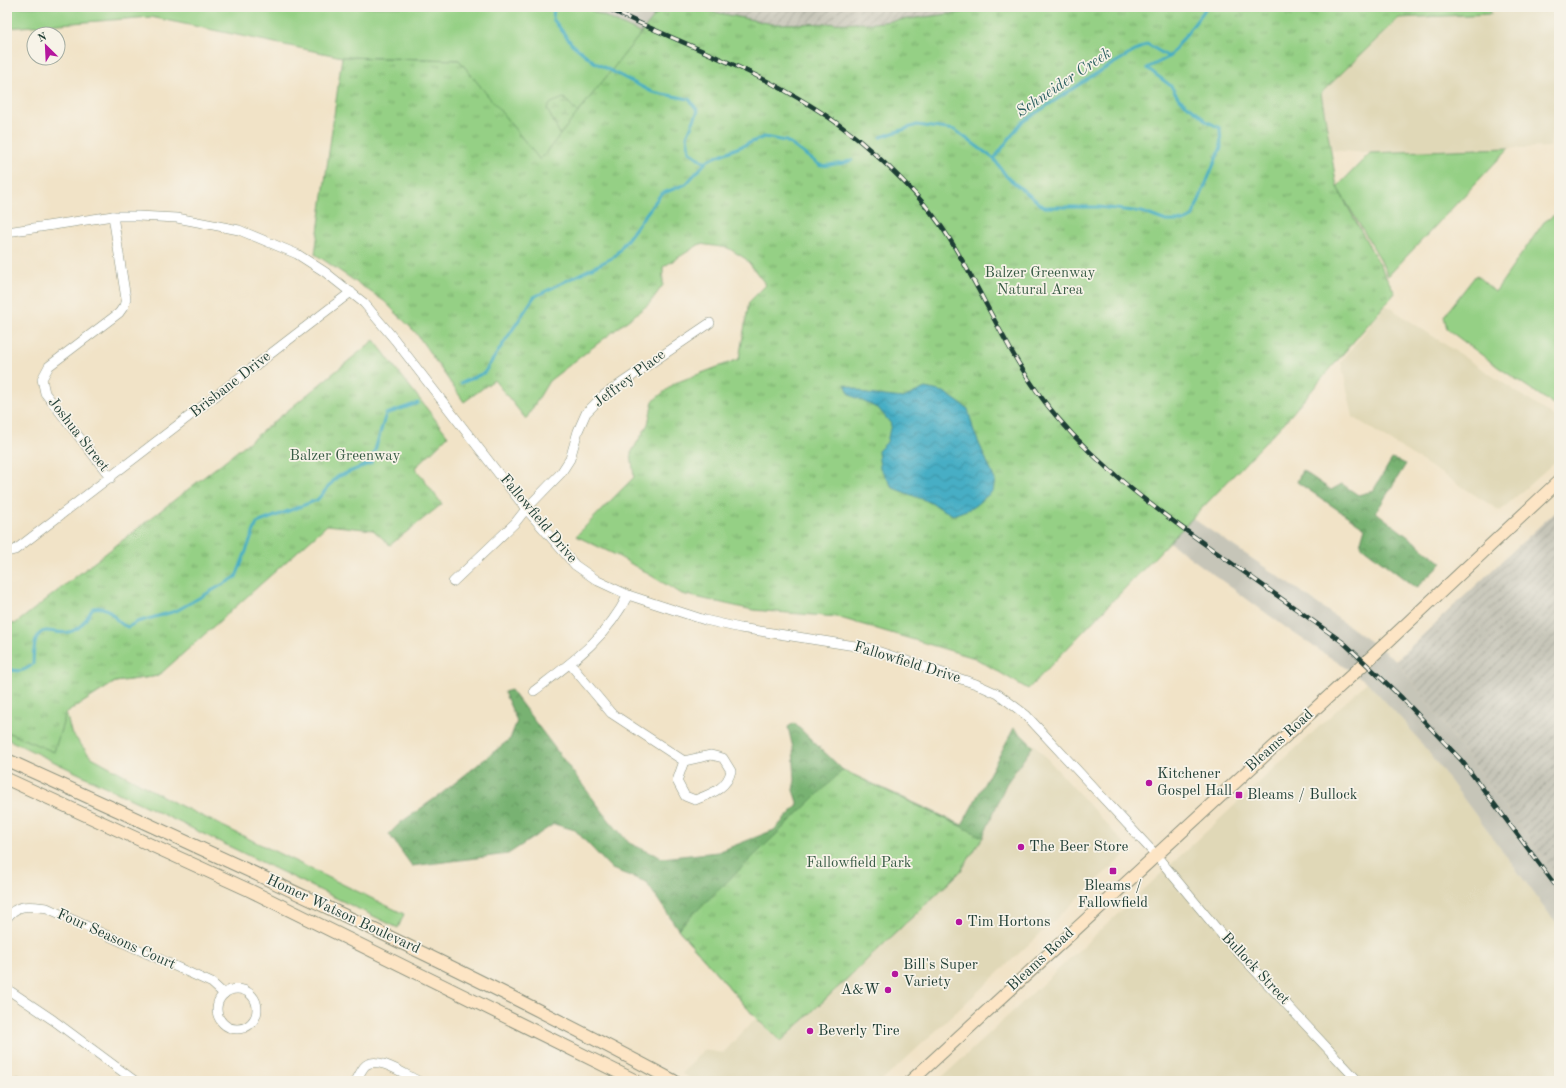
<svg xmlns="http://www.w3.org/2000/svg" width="1566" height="1088" viewBox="0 0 1566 1088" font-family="'Old Standard TT',serif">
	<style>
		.built { fill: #e0d8b7 }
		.industrial { fill: url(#industrial-furrows) }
		.railway { fill: #c6c5b8 }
		.green { fill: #95d085; stroke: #5a865c }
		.forest { fill: url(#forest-crowns); stroke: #4c7853 }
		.wetland { fill: url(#wetland-marsh); stroke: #5a865c }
		.park { fill: url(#park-tufts); stroke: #5a865c }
		.water { fill: url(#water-waves); stroke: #32767c }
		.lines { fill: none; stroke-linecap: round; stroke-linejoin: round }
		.stream { stroke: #46aec5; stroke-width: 3 }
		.street-casing { stroke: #88907e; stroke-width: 10 }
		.secondary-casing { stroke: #88907e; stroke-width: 14 }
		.street { stroke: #fff; stroke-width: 9 }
		.secondary { stroke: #fde5c5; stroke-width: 12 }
		.rail-casing { stroke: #1f3d34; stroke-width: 4.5 }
		.rail { stroke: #f7f3e8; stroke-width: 3; stroke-dasharray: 9; stroke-linecap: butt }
		.poi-dot { fill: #b5179e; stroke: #f7f3e8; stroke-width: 1.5 }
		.labels { text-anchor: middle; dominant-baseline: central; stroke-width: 3.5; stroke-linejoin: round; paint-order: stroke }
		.park-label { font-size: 15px; fill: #375a44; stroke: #f7f3e8 }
		.street-label { font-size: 15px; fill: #1f3d34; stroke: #f7f3e8 }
		.poi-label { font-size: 15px; fill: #1f3d34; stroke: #f7f3e8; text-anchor: start }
		.water-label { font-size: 16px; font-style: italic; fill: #2b5f60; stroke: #f7f3e8 }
	</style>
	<defs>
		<pattern id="industrial-furrows" width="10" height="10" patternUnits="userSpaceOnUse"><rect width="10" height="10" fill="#c6c5b8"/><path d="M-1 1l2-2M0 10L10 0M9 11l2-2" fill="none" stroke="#a0a196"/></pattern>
		<pattern id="forest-crowns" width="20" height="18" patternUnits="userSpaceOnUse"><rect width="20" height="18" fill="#78b272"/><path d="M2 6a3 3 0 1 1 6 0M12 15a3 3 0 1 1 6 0" fill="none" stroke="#62925e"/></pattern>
		<pattern id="wetland-marsh" width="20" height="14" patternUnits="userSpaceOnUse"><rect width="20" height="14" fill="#95d085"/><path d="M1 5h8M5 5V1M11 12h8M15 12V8" fill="none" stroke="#79aa6e"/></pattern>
		<pattern id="park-tufts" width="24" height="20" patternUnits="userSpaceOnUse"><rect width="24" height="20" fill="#95d085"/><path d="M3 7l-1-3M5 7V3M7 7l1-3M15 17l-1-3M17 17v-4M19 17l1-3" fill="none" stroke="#79aa6e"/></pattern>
		<pattern id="water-waves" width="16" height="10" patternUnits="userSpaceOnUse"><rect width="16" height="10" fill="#46aec5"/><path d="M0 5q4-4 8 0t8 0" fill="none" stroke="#3a8fa1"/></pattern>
	</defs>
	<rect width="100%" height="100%" fill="#f7f3e8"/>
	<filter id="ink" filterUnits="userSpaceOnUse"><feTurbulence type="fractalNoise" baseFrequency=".025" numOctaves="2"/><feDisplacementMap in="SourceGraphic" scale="8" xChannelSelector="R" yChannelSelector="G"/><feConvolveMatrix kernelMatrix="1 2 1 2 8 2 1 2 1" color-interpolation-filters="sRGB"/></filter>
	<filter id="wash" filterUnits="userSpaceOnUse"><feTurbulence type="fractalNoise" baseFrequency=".012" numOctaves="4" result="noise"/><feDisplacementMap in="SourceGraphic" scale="16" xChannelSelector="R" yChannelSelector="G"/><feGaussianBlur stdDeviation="0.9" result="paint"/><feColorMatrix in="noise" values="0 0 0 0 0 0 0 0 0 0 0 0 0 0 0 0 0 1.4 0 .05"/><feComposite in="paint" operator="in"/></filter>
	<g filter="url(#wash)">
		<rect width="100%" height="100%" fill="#f1e3c7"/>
		<g class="built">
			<polygon points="1493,7 1559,7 1559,107 1556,107 1550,147 1370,153 1327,150 1321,93 1399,18 1490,14"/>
			<polygon points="1386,305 1559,420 1559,458 1500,511 1353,417 1341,362"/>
			<polygon points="1367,682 1407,725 1440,767 1559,927 1559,1081 938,1081"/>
			<polygon points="1034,744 1130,850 882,1081 695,1081 682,1074 703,1050 723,1053 756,1018 782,1041 916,915 960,872 983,837 1006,784"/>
		</g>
		<g class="industrial">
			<polygon points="690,7 1007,7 875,23 772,24"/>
			<polygon points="1559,508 1559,879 1396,660"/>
		</g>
		<polygon class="railway" points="584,7 632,7 679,26 1133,478 1294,587 1396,660 1559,879 1559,927 1440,767 1407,725 1367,682 1292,632 1127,511 596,13"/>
		<g class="green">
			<polygon points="7,7 584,7 686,54 843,195 441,301 459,60 342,57 151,17 7,28"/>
			<polygon points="1509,148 1388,276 1379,257 1337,187 1370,153"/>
			<polygon points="1559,212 1559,408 1498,367 1447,329 1444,316 1476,275 1495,292 1544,222"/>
			<polygon points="106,675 158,676 115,682 66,713 71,732 90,756 175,803 404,914 398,928 7,739 7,689"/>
		</g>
		<g class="forest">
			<polygon points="632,7 673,7 663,20"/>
			<polygon points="1392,459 1406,464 1376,512 1442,563 1416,588 1360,545 1365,528 1297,482 1302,470 1331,490 1342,484 1358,495 1373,491"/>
			<polygon points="511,690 609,820 629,843 662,858 718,852 774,830 798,805 793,790 795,780 793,748 788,727 794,723 843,770 962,825 1014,728 1033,746 1006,784 983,837 960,872 781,1041 756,1018 678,929 646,882 612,869 575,830 554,824 508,854 412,866 389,834 400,823 441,794 510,739 517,721 504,692"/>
		</g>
		<polygon class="wetland" points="564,98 597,132 571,156 547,109 551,103"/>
		<g class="park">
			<polygon points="662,7 690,7 772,24 875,23 1007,7 1490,7 1491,14 1399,18 1321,93 1337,187 1395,293 1284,423 1028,689 975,658 837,617 753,610 682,594 618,556 576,536 634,477 631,453 648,424 653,401 675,383 739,359 749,302 766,285 746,259 728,248 700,244 663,267 663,285 649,304 549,381 526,419 494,380 464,402 416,333 384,301 315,254 342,57 459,60 540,160"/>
			<polygon points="374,340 448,436 415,468 442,504 390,545 373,530 327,525 158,676 115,682 66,713 54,752 7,732 7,622 15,624 254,438"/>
			<polygon points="843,770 983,837 960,872 781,1041 756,1018 678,929"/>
			<polygon points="17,1074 30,1081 9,1081"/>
		</g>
		<polygon class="water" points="845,384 867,394 903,398 925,388 944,392 968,409 974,432 995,480 993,491 972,508 953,515 927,501 893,488 880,468 878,451 887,442 891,424 879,409 850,395"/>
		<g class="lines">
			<g class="stream">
				<polyline points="554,7 553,19 572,44 594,62 652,92 689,99 698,111 687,136 689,151 705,163"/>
				<polyline points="881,137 917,125 955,130 994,159 1007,177 1044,207 1098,207 1142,212 1166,221 1184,221 1192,217 1221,147 1220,128 1206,121 1198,113 1179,99 1171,86 1147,68 1169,57 1207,7"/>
				<polyline points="994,159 1021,123 1092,76 1147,44 1169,57"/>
				<polyline points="461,383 484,373 534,297 614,257 661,194 686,184 708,160 764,137 786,141 821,166 844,163 852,160"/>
				<path d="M 7,669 C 18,672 24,672 33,664 C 34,608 55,644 78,628 C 85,623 88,615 93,608 C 114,604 112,623 128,627 L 137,622 L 176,611 L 236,577 L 257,523 L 317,500 L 337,477 L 371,463 L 386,414 L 418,403"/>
			</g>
		</g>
	</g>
	<g filter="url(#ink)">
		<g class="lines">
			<g class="street-casing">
				<g id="street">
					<polyline points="7,232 113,216 138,216 177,218 239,230 297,254 325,272 364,303 395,340 526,509 575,565 598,581 628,595 705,620 740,628 868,648 976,684 998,694 1026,715 1155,854 1222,935 1358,1081"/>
					<polyline points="111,478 45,393 42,379 49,366 119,313 124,306 126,299 113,216"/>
					<polyline points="7,552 15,550 351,292"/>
					<polyline points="453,582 515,523 526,509 561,473 570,459 578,431 586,413 604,395 710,323"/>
					<path d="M 570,664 L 611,713 L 684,761 L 711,755 L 723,758 L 731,771 C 727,789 710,794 695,800 L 685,796 L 677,781 L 684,761"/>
					<path d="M 534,691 C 572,662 606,639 628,595"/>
					<path d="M 7,918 C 17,903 32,906 47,908 L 212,983 L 224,994"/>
					<circle cx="237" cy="1009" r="20"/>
					<polyline points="7,989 53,1020 135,1081"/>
					<path d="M 356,1081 C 358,1077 361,1071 364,1067 C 375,1053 406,1075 418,1081"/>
				</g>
			</g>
			<g class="secondary-casing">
				<g id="secondary">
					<path d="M 7,760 C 232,862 456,964 674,1081"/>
					<polyline points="7,779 249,890 636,1081"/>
					<polyline points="911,1081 1365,663 1559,481"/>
				</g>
			</g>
			<use href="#street" class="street"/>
			<use href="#secondary" class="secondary"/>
			<g class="rail-casing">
				<path id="rail" d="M 605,7 C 691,49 787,79 861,142 C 894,170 926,201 949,238 C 986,297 1011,364 1057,417 C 1102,470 1157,510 1213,550 C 1257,581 1300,612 1344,643 L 1402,698 L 1462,761 L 1559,890"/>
			</g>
			<use href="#rail" class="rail"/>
		</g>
	</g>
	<g class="poi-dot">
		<circle cx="1149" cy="783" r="4"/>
		<rect x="1235" y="791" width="8" height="8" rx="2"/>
		<circle cx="1021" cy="847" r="4"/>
		<rect x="1109" y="867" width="8" height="8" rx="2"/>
		<circle cx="959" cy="922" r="4"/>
		<circle cx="895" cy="974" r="4"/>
		<circle cx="888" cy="990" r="4"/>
		<circle cx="810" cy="1031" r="4"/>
	</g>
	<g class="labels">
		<g class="park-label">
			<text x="1040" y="273">Balzer Greenway<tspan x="1040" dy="17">Natural Area</tspan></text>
			<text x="345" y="456">Balzer Greenway</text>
			<text x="859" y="863">Fallowfield Park</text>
		</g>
		<g class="street-label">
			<text transform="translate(630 379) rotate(-37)">Jeffrey Place</text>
			<text transform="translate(231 385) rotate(-38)">Brisbane Drive</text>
			<text transform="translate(78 435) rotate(52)">Joshua Street</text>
			<text transform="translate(538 519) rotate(50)">Fallowfield Drive</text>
			<text transform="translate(907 663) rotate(17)">Fallowfield Drive</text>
			<text transform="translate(1280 741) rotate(-42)">Bleams Road</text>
			<text transform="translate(343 915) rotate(25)">Homer Watson Boulevard</text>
			<text transform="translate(116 940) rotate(24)">Four Seasons Court</text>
			<text transform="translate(1041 960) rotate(-43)">Bleams Road</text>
			<text transform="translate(1255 969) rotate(47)">Bullock Street</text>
		</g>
		<g class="poi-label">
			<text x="1157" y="774">Kitchener<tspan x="1157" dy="17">Gospel Hall</tspan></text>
			<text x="1247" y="795">Bleams / Bullock</text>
			<text x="1029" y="847">The Beer Store</text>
			<text x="1113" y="886" text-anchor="middle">Bleams /<tspan x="1113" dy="17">Fallowfield</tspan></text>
			<text x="967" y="922">Tim Hortons</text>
			<text x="903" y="965">Bill's Super<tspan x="903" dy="17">Variety</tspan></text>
			<text x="880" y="990" text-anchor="end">A&amp;W</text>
			<text x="818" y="1031">Beverly Tire</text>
		</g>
		<g class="water-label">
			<text transform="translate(1064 83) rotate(-34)">Schneider Creek</text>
		</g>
	</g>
	<rect width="1566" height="1088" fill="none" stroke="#f7f3e8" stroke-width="24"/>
	<g transform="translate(46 46) rotate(336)"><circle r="19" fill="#f7f3e8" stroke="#a1aaa0"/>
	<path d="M0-3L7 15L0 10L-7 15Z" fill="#b5179e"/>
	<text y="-6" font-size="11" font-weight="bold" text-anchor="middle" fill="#1f3d34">N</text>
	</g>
</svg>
